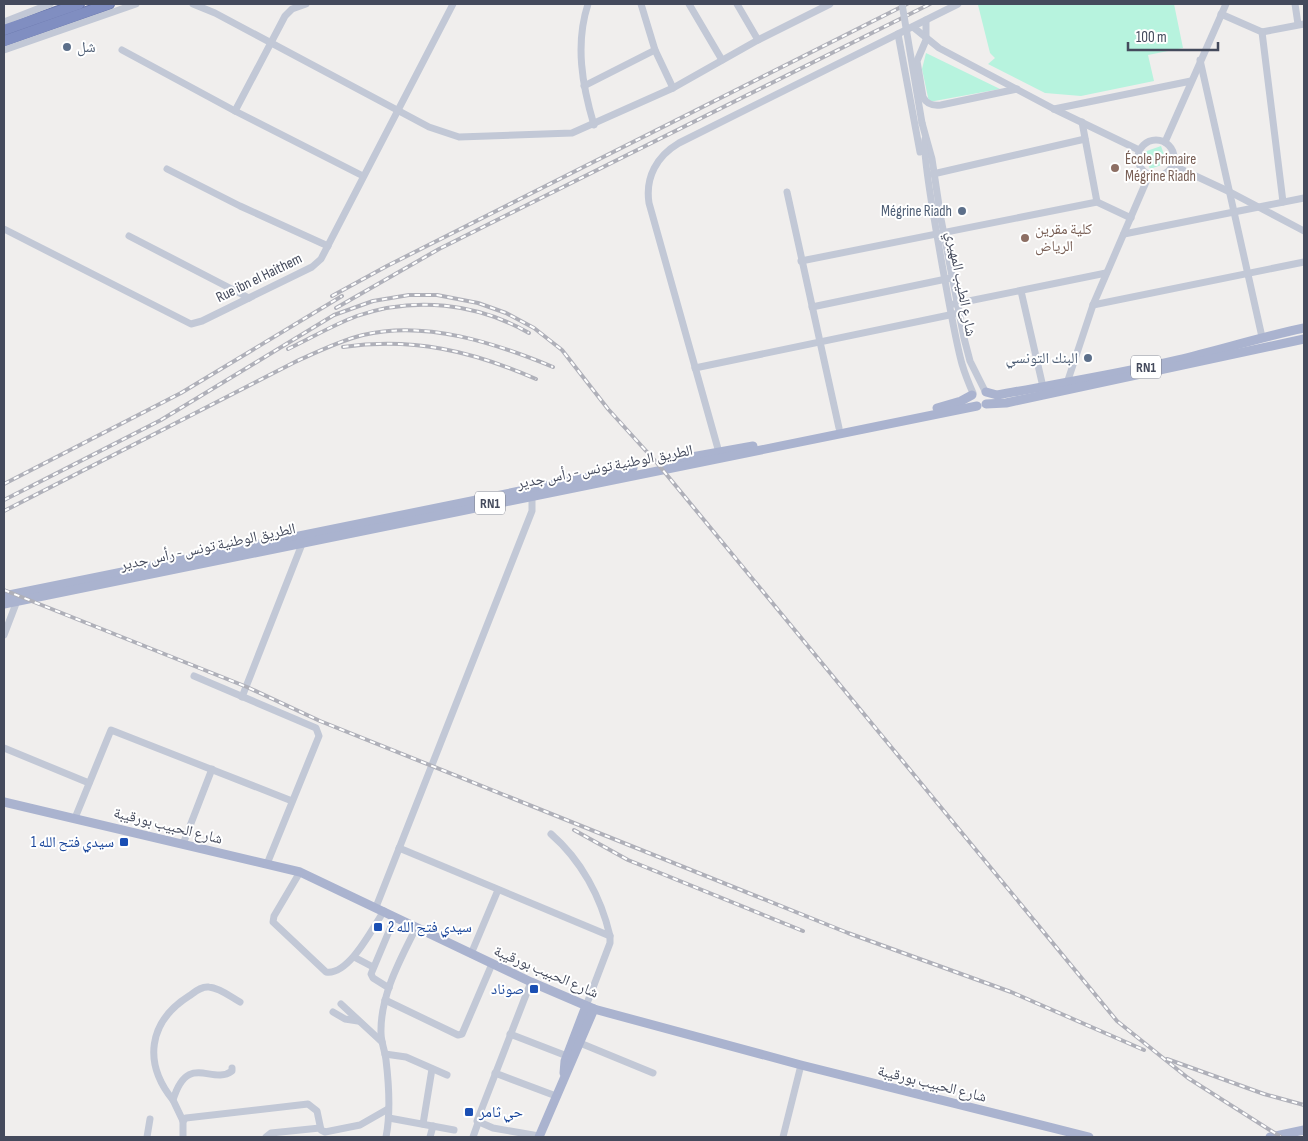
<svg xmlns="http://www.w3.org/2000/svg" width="1308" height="1141" viewBox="0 0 1308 1141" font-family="'Sofia Sans Condensed','Noto Naskh Arabic',sans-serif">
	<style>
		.green { fill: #b7f3de }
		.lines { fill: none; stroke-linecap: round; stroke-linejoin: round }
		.highway-casing { stroke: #6b79ad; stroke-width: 12 }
		.minor { stroke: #c2c8d6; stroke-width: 7 }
		.major { stroke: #aab3cf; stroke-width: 9 }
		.highway { stroke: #808ec1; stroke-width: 10 }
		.rail-casing { stroke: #afb0b9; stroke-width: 4 }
		.rail { stroke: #fff; stroke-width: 2; stroke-dasharray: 5.5; stroke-linecap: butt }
		.minor-bridge { stroke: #c2c8d6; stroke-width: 7 }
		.service-dot { fill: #5c6f8a; stroke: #fff; stroke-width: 2 }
		.education-dot { fill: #8d6e63; stroke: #fff; stroke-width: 2 }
		.transit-dot { fill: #1a4fb4; stroke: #fff; stroke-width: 2 }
		.labels { text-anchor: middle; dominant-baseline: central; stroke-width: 4; stroke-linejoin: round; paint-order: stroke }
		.shield { fill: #fff; stroke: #7c808d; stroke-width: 1 }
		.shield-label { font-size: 14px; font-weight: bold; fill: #444a5c }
		.service-label { font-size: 15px; fill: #4e5e75; stroke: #fff; text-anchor: end }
		.education-label { font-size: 15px; fill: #785e54; stroke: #fff; text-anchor: start }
		.street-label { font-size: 15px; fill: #444a5c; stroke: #fff }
		.transit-label { font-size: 15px; fill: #164399; stroke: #fff; text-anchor: end }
	</style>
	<rect width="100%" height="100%" fill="#f0eeed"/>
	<g class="green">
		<polygon points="980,4 1174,4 1183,48 1148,55 1154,81 1081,96 1045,93 988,64 995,58 990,53 978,5"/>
		<polygon points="926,53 1000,89 929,102 922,69"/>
		<polygon points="1161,146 1167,163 1150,169 1144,152"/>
	</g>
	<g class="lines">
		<g class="highway-casing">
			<g id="highway">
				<polyline points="4,30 79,4"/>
				<polyline points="4,41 109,4"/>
			</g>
		</g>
		<g class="minor">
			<polyline points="193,4 215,13 429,127 459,137 572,133 673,88 758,40 830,4"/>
			<path d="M 588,4 C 575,44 582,85 594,125"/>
			<polyline points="641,4 655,50 673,88"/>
			<polyline points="689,4 722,60"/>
			<polyline points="737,4 758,40"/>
			<polyline points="1295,4 1298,24"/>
			<polyline points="1221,14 1262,32 1304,24"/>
			<path d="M 926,20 L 926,40 L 917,61 L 923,97 C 927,105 933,106 941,105 L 1017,89"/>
			<polyline points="4,22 50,4"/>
			<polyline points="913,27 939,48 1054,109 1139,150"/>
			<polyline points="1262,32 1283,202"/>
			<polyline points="898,34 920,152"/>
			<polyline points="4,50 136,4"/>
			<polyline points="122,50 235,111 363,176"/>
			<polyline points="1200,60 1262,337"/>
			<polyline points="584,86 655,50"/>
			<polyline points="1054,109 1191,81"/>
			<polyline points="235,111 285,16 292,9 306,4"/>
			<polyline points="1082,122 1097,202"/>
			<polyline points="922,123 932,159 941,219 964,338 970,361 985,391"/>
			<path d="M 925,139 C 920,152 955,339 962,364 C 965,374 969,384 973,393"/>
			<circle cx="1156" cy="158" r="18"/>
			<polyline points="1165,142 1226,4"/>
			<polyline points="1172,165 1230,192 1304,231"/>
			<polyline points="167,169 240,206 328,246"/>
			<polyline points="933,174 1085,139"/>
			<polyline points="787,192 839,428"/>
			<polyline points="4,229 191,324 202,321 312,267 321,259 453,4"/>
			<polyline points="1124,234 1304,198"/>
			<polyline points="129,236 249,298"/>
			<polyline points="801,261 1097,202 1131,218"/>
			<polyline points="1021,291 1043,387"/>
			<polyline points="954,304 1106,273"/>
			<polyline points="1093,305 1304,262"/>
			<polyline points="812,307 951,278"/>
			<polyline points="695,368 959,313"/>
			<polyline points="1067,383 1093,305 1149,175"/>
			<path d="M 720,456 L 649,203 C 645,177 657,156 679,143 L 958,4"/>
			<polyline points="4,635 17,601"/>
			<polyline points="194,676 316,728 319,736 267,864"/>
			<polyline points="242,697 304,539"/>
			<polyline points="4,748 89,783"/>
			<polyline points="75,818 111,730 292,801"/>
			<path d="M 551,834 C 581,860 601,897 610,936 L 610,943 L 586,1006"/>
			<polyline points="183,844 212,769"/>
			<polyline points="399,848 610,936"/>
			<path d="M 300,872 L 274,916 L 273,922 L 326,972 C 349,976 373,927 384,911"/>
			<polyline points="376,907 532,511 532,492"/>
			<polyline points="471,954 498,890"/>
			<polyline points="354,957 373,967"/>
			<polyline points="531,982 477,1121 493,1128 539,1136"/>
			<polyline points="389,988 373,978 371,974 395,917"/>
			<polyline points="385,1000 458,1035 462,1034 492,964"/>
			<polyline points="341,1004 382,1042"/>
			<polyline points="333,1012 345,1019 358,1021"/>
			<polyline points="510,1034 567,1056"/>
			<polyline points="580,1043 653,1073"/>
			<polyline points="385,1054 406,1057 447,1075"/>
			<polyline points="495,1073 556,1096"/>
			<path d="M 173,1100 C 143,1063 148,1022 189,996 C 195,992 201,986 209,987 C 220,988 231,997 240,1002"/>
			<polyline points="389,1118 454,1130"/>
			<polyline points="183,1121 186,1118 308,1104 317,1111 321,1130 325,1132 360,1125 388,1109"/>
			<polyline points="423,1124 432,1069"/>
			<polyline points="147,1137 150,1119"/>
			<path d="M 183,1137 L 183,1121 L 173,1100 C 188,1051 212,1086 232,1071 L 232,1068"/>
			<polyline points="266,1137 271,1133 320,1128"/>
			<path d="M 386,1137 C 391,1112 389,1085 386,1060 C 385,1051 381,1042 381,1033 C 380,996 400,960 416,928"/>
			<polyline points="430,1137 433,1126"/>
			<polyline points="473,1137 478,1123"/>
			<polyline points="783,1137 801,1065"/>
		</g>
		<g class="major">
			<path d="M 986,392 L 997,395 C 1057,384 1118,374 1178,360 C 1220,350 1261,337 1304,328"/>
			<polyline points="986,404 1006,403 1304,339"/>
			<polyline points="937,408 961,401 972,395"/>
			<polyline points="675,460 753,446"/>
			<polyline points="4,596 633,468"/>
			<polyline points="4,604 977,406"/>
			<polyline points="4,802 300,872 531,982 594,1009 801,1065 1089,1137"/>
			<polyline points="564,1073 565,1061 586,1006"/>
			<polyline points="539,1137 594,1009"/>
			<polyline points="1270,1137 1304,1130"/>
		</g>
		<use href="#highway" class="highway"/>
		<g class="rail-casing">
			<g id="rail">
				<polyline points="332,296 387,266 907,4"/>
				<polyline points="336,308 439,249 930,4"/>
				<path d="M 343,347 C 413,337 472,351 536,379"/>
				<path d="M 288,349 C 311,338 333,325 357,316 C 414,296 477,303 529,333"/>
				<polyline points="4,484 181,393 342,296"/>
				<polyline points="4,500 161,420 334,315 373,301 409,295 437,295 478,303 506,313 534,328 562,350 608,409 657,463 1117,1021 1188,1078 1281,1137"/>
				<path d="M 4,511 L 295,362 C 317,352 339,341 363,335 C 426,320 495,343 553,367"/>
				<polyline points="4,590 247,687 320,721 848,933 1011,992 1144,1050"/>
				<polyline points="574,830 628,860 803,931"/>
				<polyline points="1167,1059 1264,1094 1304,1105"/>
			</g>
		</g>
		<use href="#rail" class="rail"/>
		<polyline class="minor-bridge" points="902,4 922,123"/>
	</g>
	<g class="service-dot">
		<circle cx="67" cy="47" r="5"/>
		<circle cx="962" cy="211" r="5"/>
		<circle cx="1088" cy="358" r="5"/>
	</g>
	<g class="education-dot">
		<circle cx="1115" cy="168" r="5"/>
		<circle cx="1025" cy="238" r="5"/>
	</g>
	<g class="transit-dot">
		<rect x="119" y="837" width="10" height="10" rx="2.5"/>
		<rect x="373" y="922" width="10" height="10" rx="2.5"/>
		<rect x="529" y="984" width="10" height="10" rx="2.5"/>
		<rect x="464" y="1107" width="10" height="10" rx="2.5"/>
	</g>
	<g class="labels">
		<g class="shield">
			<rect x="1131" y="355.5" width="30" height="23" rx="4"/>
			<rect x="475" y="491.5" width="30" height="23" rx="4"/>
		</g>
		<g class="shield-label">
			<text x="1146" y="367">RN1</text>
			<text x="490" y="503">RN1</text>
		</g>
		<g class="service-label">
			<text x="77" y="47" text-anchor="start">شل</text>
			<text x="952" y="211">Mégrine Riadh</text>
			<text x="1078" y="358">البنك التونسي</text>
		</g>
		<g class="education-label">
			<text x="1125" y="159">École Primaire<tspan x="1125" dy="17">Mégrine Riadh</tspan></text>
			<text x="1035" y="229">كلية مقرين<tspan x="1035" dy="17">الرياض</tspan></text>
		</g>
		<g class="street-label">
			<text transform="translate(259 278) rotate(-26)">Rue ibn el Haithem</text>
			<text transform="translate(961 284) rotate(79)">شارع الطيب المهيري</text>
			<text transform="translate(605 467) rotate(-11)">الطريق الوطنية تونس - رأس جدير</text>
			<text transform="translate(208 547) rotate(-12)">الطريق الوطنية تونس - رأس جدير</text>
			<text transform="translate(168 826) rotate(14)">شارع الحبيب بورقيبة</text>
			<text transform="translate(546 972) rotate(23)">شارع الحبيب بورقيبة</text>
			<text transform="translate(932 1084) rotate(14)">شارع الحبيب بورقيبة</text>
		</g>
		<g class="transit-label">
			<text x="114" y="842">سيدي فتح الله 1</text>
			<text x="388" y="927" text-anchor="start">2 سيدي فتح الله</text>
			<text x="524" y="989">صوناد</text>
			<text x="479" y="1112" text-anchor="start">حي ثامر</text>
		</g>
	</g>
	<rect width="1308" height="1141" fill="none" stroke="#444a5c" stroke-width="10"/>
	<path d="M1128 42v8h90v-8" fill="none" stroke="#444a5c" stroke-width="2.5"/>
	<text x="1136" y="42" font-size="15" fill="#444a5c" stroke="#ffffff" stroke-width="4" paint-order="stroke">100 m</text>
</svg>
